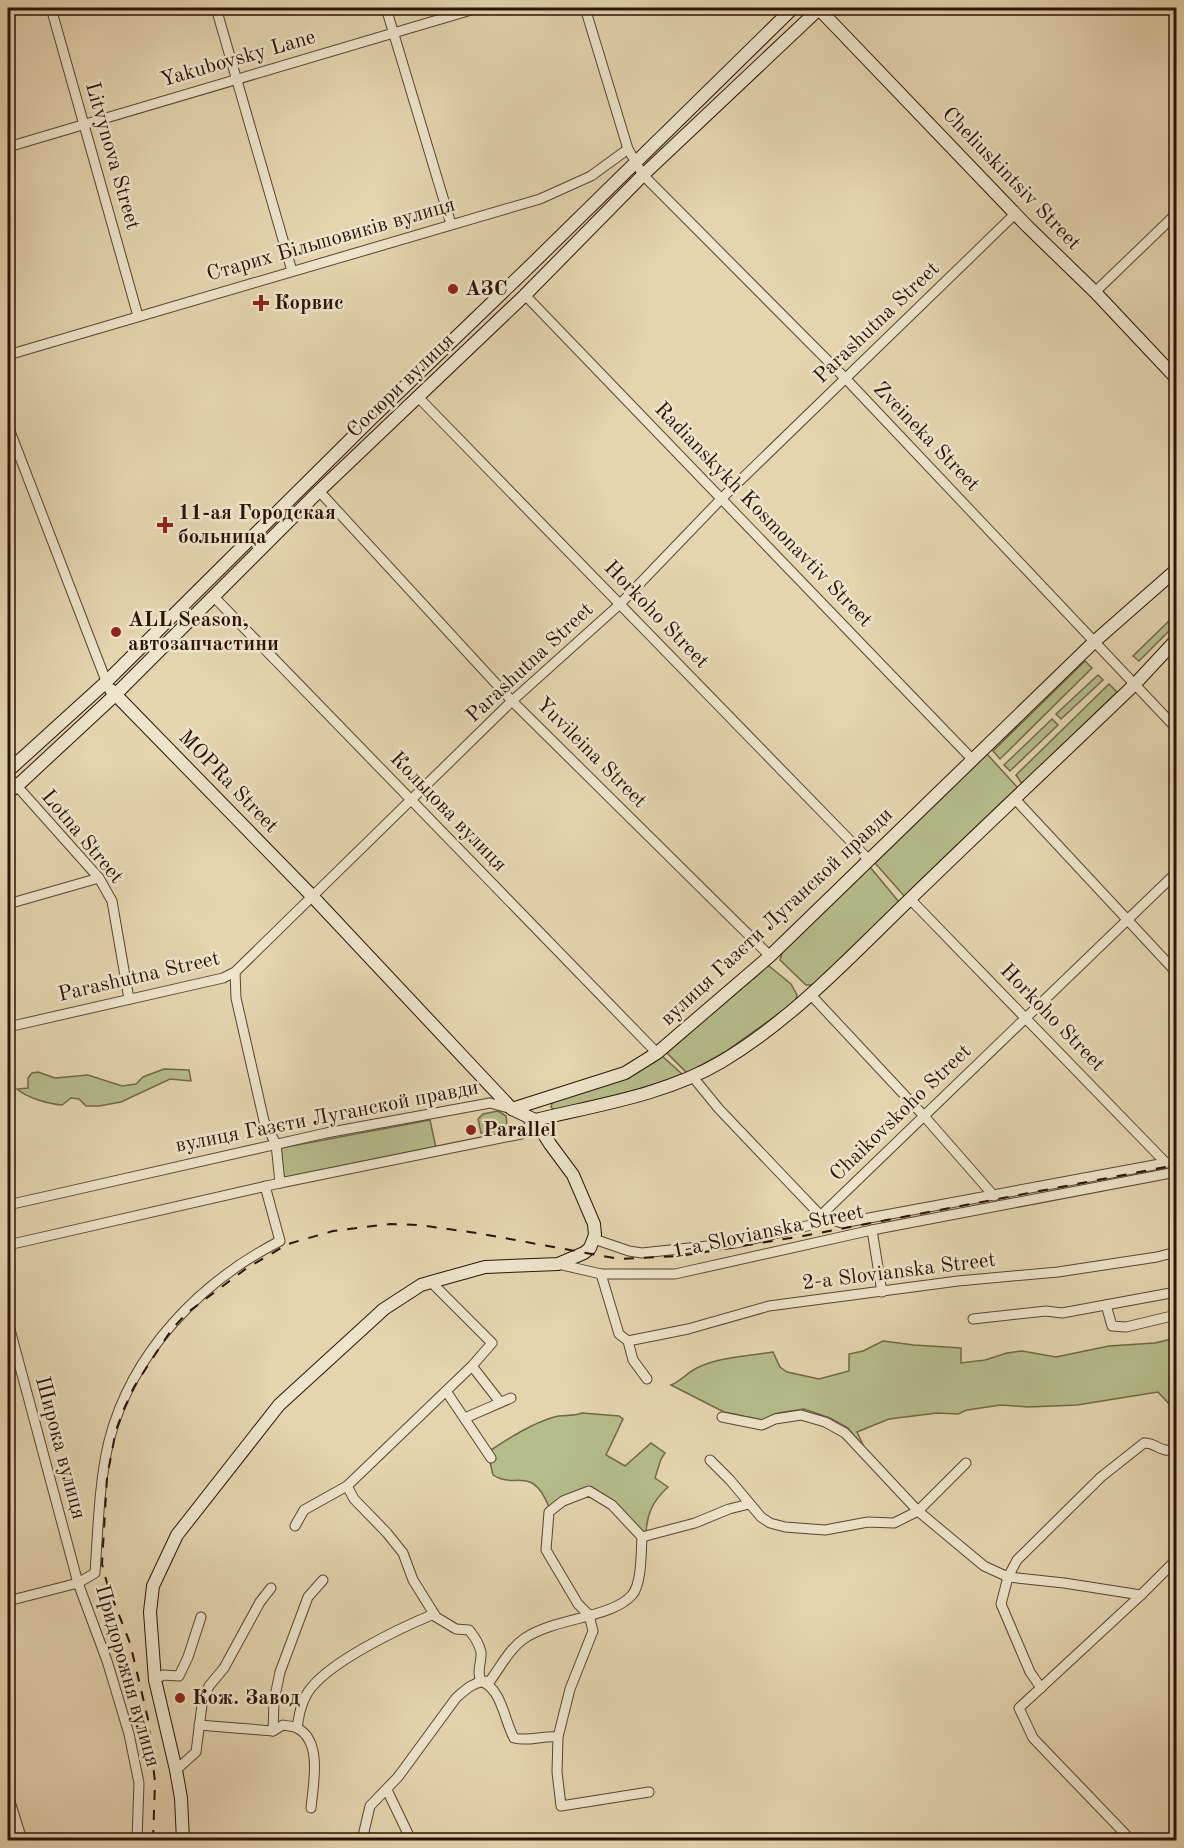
<svg xmlns="http://www.w3.org/2000/svg" width="1184" height="1848" viewBox="0 0 1184 1848" font-family="'Old Standard TT',serif">
	<style>
		.green { fill: #b5bd8a; stroke: #706848; stroke-width: 1.5 }
		.lines { fill: none; stroke-linecap: round; stroke-linejoin: round }
		.street-casing { stroke: #594331; stroke-width: 11 }
		.secondary-casing { stroke: #2b1207; stroke-width: 14 }
		.street { stroke: #ede4cb; stroke-width: 9 }
		.secondary { stroke: #ede4cb; stroke-width: 12 }
		.rail { stroke: #2b1207; stroke-width: 2; stroke-dasharray: 10 10; stroke-linecap: butt }
		.poi-dot { fill: #8f2418; stroke: #ede4cb; stroke-width: 2 }
		.labels { text-anchor: middle; dominant-baseline: central; stroke-width: 5; stroke-linejoin: round; paint-order: stroke }
		.street-label { font-size: 21px; fill: #2b1207; stroke: #ede4cb }
		.poi-label { font-size: 21px; font-weight: bold; fill: #2b1207; stroke: #ede4cb; text-anchor: start }
	</style>
	<rect width="100%" height="100%" fill="#e4d5af"/>
	<filter id="stains"><feTurbulence type="fractalNoise" baseFrequency=".00333" numOctaves="4"/><feColorMatrix values="0 0 0 0 .2 0 0 0 0 .09 0 0 0 0 .02 0 0 0 .5 -.17"/></filter>
	<radialGradient id="worn" r=".72"><stop offset=".6" stop-color="#630" stop-opacity="0"/><stop offset="1" stop-color="#630" stop-opacity=".3"/></radialGradient>
	<g class="green">
		<polygon points="1176,614 1176,624 1139,661 1133,656"/>
		<polygon points="1085,661 1092,668 1000,759 993,751"/>
		<polygon points="1098,675 1103,680 1061,719 1056,714"/>
		<polygon points="1109,684 1117,692 1022,784 1016,775"/>
		<polygon points="1052,719 1058,725 1010,771 1004,765"/>
		<polygon points="987,754 1018,788 905,897 875,863"/>
		<polygon points="870,867 899,902 813,985 806,985 780,960 783,949"/>
		<polygon points="769,966 791,984 797,995 795,1002 725,1052 687,1073 667,1053 764,967"/>
		<path d="M 662,1056 L 682,1074 C 641,1091 598,1100 555,1111 L 551,1107 L 553,1100 C 591,1089 630,1081 662,1056 Z"/>
		<path d="M 164,1069 L 189,1070 L 191,1081 L 170,1079 L 121,1102 L 99,1106 L 86,1106 L 79,1099 L 71,1098 L 62,1105 C 49,1104 27,1098 17,1089 L 28,1088 L 28,1078 L 32,1073 L 38,1072 L 55,1078 L 88,1075 L 122,1086 L 136,1084 L 143,1077 Z"/>
		<path d="M 498,1111 L 506,1116 C 510,1133 496,1141 481,1133 L 478,1119 L 483,1114 Z"/>
		<polygon points="430,1120 436,1148 284,1179 281,1148"/>
		<path d="M 1176,1338 L 1176,1403 L 1171,1406 L 1158,1392 L 1077,1405 L 1028,1407 L 1001,1405 L 967,1410 L 958,1414 L 937,1413 L 889,1419 L 857,1432 L 866,1451 L 848,1428 L 830,1418 L 804,1409 L 778,1413 L 762,1420 L 724,1412 L 671,1385 C 681,1381 686,1374 695,1369 C 715,1357 749,1356 773,1352 L 780,1367 L 787,1372 L 819,1379 L 849,1371 L 849,1354 L 863,1351 L 883,1341 L 914,1345 L 961,1348 L 961,1363 L 985,1360 L 1007,1353 L 1022,1351 L 1056,1357 L 1109,1346 L 1155,1343 Z"/>
		<path d="M 582,1413 L 619,1416 L 623,1419 L 606,1455 L 625,1466 L 651,1443 L 665,1453 L 661,1459 L 655,1478 L 668,1487 C 653,1501 647,1513 646,1533 L 642,1532 L 613,1502 L 588,1487 L 562,1498 L 549,1507 C 532,1464 515,1490 493,1475 L 490,1462 L 496,1459 L 491,1450 C 511,1437 531,1424 554,1417 C 563,1414 572,1417 582,1413 Z"/>
	</g>
	<g class="lines">
		<g class="street-casing">
			<g id="street">
				<polyline points="51,8 138,316"/>
				<polyline points="216,8 292,271"/>
				<polyline points="386,8 451,224"/>
				<polyline points="585,8 628,149"/>
				<polyline points="8,147 478,8"/>
				<polyline points="1095,292 1176,214"/>
				<polyline points="525,295 973,760"/>
				<polyline points="8,355 540,199 591,176 628,149 643,175 846,379 1176,728"/>
				<polyline points="417,396 869,860"/>
				<polyline points="8,426 108,686"/>
				<polyline points="319,491 512,701 770,956"/>
				<polyline points="213,596 657,1053"/>
				<polyline points="8,776 99,878 112,901 129,999"/>
				<polyline points="1015,799 1176,972"/>
				<polyline points="910,899 1166,1163"/>
				<polyline points="8,904 99,878"/>
				<polyline points="235,972 236,998 264,1121 276,1144 280,1183"/>
				<polyline points="811,995 924,1116 994,1196"/>
				<polyline points="8,1027 223,978 235,972 512,701 620,604 722,498 1015,214"/>
				<polyline points="692,1076 719,1109 821,1216 842,1223 1176,1161"/>
				<polyline points="8,1205 326,1133 490,1103 512,1109"/>
				<polyline points="872,1230 882,1292"/>
				<polyline points="594,1239 629,1251 642,1253 736,1243 811,1225 1176,873"/>
				<polyline points="8,1245 280,1183 521,1134 535,1120"/>
				<polyline points="558,1264 601,1274 675,1274 872,1230 1176,1172"/>
				<polyline points="601,1274 619,1334 628,1341 633,1360 647,1379"/>
				<polyline points="1106,1305 1112,1326 1126,1327 1176,1315"/>
				<polyline points="973,1319 1046,1311 1062,1313 1176,1292"/>
				<polyline points="8,1322 78,1583 107,1661 129,1734 139,1783 137,1840"/>
				<polyline points="628,1341 688,1329 769,1306 958,1281 1058,1272 1157,1257 1176,1252"/>
				<polyline points="472,1366 500,1402"/>
				<polyline points="446,1391 491,1458"/>
				<polyline points="722,1417 762,1425 775,1419 801,1415 825,1422 845,1433 918,1511 984,1566 1008,1577 1064,1583 1141,1595"/>
				<polyline points="465,1418 511,1398"/>
				<polyline points="710,1460 730,1480 761,1517 770,1523 785,1527 825,1530 868,1522 894,1523 918,1511 966,1463"/>
				<path d="M 347,1486 L 354,1499 L 387,1533 L 403,1553 L 413,1580 L 436,1617 L 456,1629 L 469,1630 C 474,1636 479,1643 481,1652 C 482,1662 476,1671 481,1681 C 502,1689 504,1720 514,1738 C 529,1742 543,1735 558,1737"/>
				<polyline points="295,1526 304,1510 347,1486 472,1366 492,1343 431,1282"/>
				<path d="M 8,1601 L 78,1583 L 95,1573 C 98,1530 99,1482 109,1441 C 132,1352 200,1282 280,1241 L 265,1186"/>
				<polyline points="155,1680 163,1675 179,1676 188,1657 201,1617"/>
				<path d="M 1041,1688 L 1030,1672 L 1001,1604 L 1008,1577 L 1017,1560 L 1101,1477 L 1144,1443 C 1159,1443 1160,1455 1176,1448"/>
				<path d="M 199,1725 L 273,1731 L 283,1725 C 287,1726 293,1726 297,1728 C 323,1741 313,1785 311,1808"/>
				<path d="M 297,1728 C 299,1715 301,1703 308,1692 C 328,1662 400,1628 434,1614"/>
				<polyline points="273,1731 274,1701 280,1672 308,1597 323,1580"/>
				<polyline points="176,1770 196,1752 202,1705 209,1686 224,1668 260,1602 271,1588"/>
				<polyline points="387,1790 411,1840"/>
				<polyline points="649,1792 561,1806 557,1772 558,1737 570,1689 593,1631 589,1615 578,1604 546,1550 549,1512 563,1501 589,1491 612,1505 642,1537 695,1523 729,1509 749,1504"/>
				<polyline points="8,1795 22,1840"/>
				<path d="M 362,1840 L 370,1806 L 398,1777 L 456,1698 C 467,1688 475,1681 490,1681 C 501,1666 510,1648 525,1638 C 554,1618 612,1618 632,1595 C 642,1584 641,1551 642,1537"/>
				<polyline points="1131,1840 1033,1738 1019,1708 1141,1595 1176,1560"/>
			</g>
		</g>
		<g class="secondary-casing">
			<g id="secondary">
				<polyline points="818,8 1027,226 1095,292 1176,378"/>
				<polyline points="111,690 313,897 512,1109 535,1120 550,1144 573,1175 594,1224 595,1235 590,1248 584,1253 558,1264 485,1267 431,1282 421,1285 384,1309 279,1405 177,1535 153,1586 150,1612 155,1680 176,1770 181,1798 183,1840"/>
				<polyline points="8,771 105,683 371,419 531,265 793,8"/>
				<polyline points="8,792 16,787 115,695 319,491 525,295 643,175 820,8"/>
				<polyline points="512,1109 625,1073 657,1053 770,956 1095,641 1176,570"/>
				<path d="M 535,1120 C 597,1105 665,1095 721,1062 C 793,1019 850,957 909,900 C 984,827 1060,756 1135,684 L 1176,640"/>
			</g>
		</g>
		<use href="#street" class="street"/>
		<use href="#secondary" class="secondary"/>
		<polyline class="rail" points="153,1840 155,1782 148,1719 130,1643 108,1587 102,1564 107,1477 116,1430 124,1409 134,1387 154,1356 172,1329 187,1313 247,1268 288,1244 333,1231 390,1224 419,1225 477,1233 619,1259 680,1256 803,1236 1176,1165"/>
	</g>
	<g class="poi-dot">
		<circle cx="453" cy="289" r="6"/>
		<path d="M258 294h6v6h6v6h-6v6h-6v-6h-6v-6h6z"/>
		<path d="M162 516h6v6h6v6h-6v6h-6v-6h-6v-6h6z"/>
		<circle cx="116" cy="632" r="6"/>
		<circle cx="471" cy="1130" r="6"/>
		<circle cx="180" cy="1698" r="6"/>
	</g>
	<g class="labels">
		<g class="street-label">
			<text transform="translate(238 59) rotate(-16)">Yakubovsky Lane</text>
			<text transform="translate(112 156) rotate(74)">Litvynova Street</text>
			<text transform="translate(1011 179) rotate(46)">Cheliuskintsiv Street</text>
			<text transform="translate(331 240) rotate(-16)">Старих Більшовиків вулиця</text>
			<text transform="translate(877 323) rotate(-44)">Parashutna Street</text>
			<text transform="translate(401 386) rotate(-44)">Сосюри вулиця</text>
			<text transform="translate(926 437) rotate(46)">Zveineka Street</text>
			<text transform="translate(763 515) rotate(46)">Radianskykh Kosmonavtiv Street</text>
			<text transform="translate(656 615) rotate(46)">Horkoho Street</text>
			<text transform="translate(530 663) rotate(-43)">Parashutna Street</text>
			<text transform="translate(591 753) rotate(45)">Yuvileina Street</text>
			<text transform="translate(228 782) rotate(46)">MOPRa Street</text>
			<text transform="translate(448 812) rotate(46)">Кольцова вулиця</text>
			<text transform="translate(82 837) rotate(50)">Lotna Street</text>
			<text transform="translate(777 917) rotate(-43)">вулиця Газєти Луганской правди</text>
			<text transform="translate(139 977) rotate(-13)">Parashutna Street</text>
			<text transform="translate(1052 1018) rotate(46)">Horkoho Street</text>
			<text transform="translate(901 1113) rotate(-44)">Chaikovskoho Street</text>
			<text transform="translate(327 1117) rotate(-11)">вулиця Газєти Луганской правди</text>
			<text transform="translate(768 1232) rotate(-12)">1-a Slovianska Street</text>
			<text transform="translate(899 1272) rotate(-7)">2-a Slovianska Street</text>
			<text transform="translate(60 1448) rotate(75)">Широка вулиця</text>
			<text transform="translate(127 1676) rotate(74)">Придорожня вулиця</text>
		</g>
		<g class="poi-label">
			<text x="465" y="289">АЗС</text>
			<text x="274" y="303">Корвис</text>
			<text x="178" y="513">11-ая Городская<tspan x="178" dy="24">больница</tspan></text>
			<text x="128" y="620">ALL Season,<tspan x="128" dy="24">автозапчастини</tspan></text>
			<text x="483" y="1130">Parallel</text>
			<text x="192" y="1698">Кож. Завод</text>
		</g>
	</g>
	<rect width="1184" height="1848" fill="none" stroke="#e4d5af" stroke-width="30"/>
	<rect x="9" y="9" width="1166" height="1830" fill="none" stroke="#2b1207" stroke-width="3"/>
	<rect x="15" y="15" width="1154" height="1818" fill="none" stroke="#2b1207" stroke-width="1.5"/>
	<rect width="100%" height="100%" filter="url(#stains)"/>
	<rect width="100%" height="100%" fill="url(#worn)"/>
</svg>
